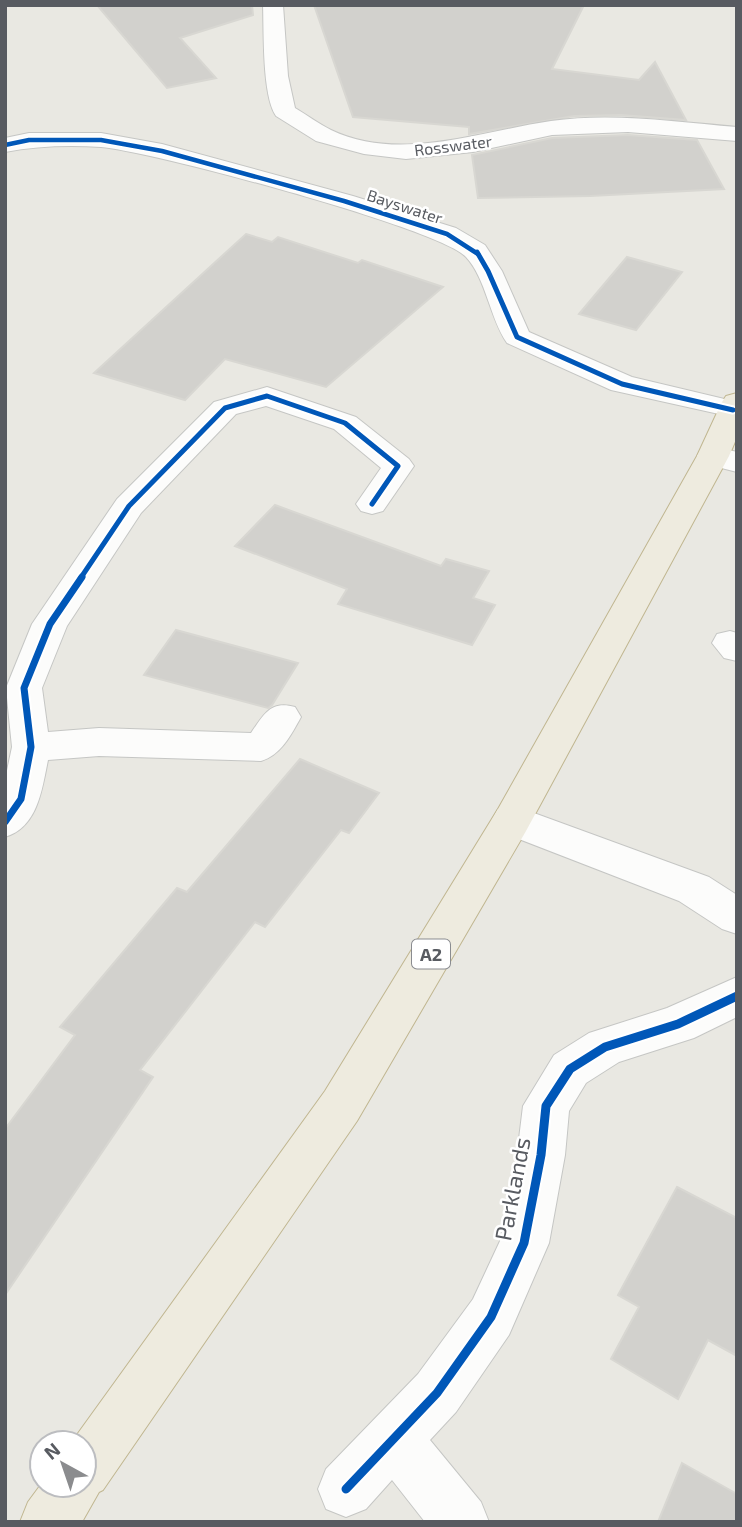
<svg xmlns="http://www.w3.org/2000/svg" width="742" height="1527" viewBox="0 0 742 1527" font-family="'Exo 2',sans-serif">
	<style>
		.building { fill: #d2d1cd; stroke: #d8d7d2; stroke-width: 2 }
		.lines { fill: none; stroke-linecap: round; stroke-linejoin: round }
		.minor-casing { stroke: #c5c6c4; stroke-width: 2 }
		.highway-casing { stroke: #c0b690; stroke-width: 2 }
		.minor { fill: #fcfcfb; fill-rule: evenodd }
		.highway { fill: #eeebdf; fill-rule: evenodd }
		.cycleway-far3-casing { stroke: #fff; stroke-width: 7 }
		.cycleway-far2-casing { stroke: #fff; stroke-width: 9 }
		.cycleway-far1-casing { stroke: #fff; stroke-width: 11 }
		.cycleway-casing { stroke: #fff; stroke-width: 13 }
		.cycleway-far3 { stroke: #0057b8; stroke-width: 4.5 }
		.cycleway-far2 { stroke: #0057b8; stroke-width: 5 }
		.cycleway-far1 { stroke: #0057b8; stroke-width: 7 }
		.cycleway { stroke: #0057b8; stroke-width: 9 }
		.labels { text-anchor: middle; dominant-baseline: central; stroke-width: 5; stroke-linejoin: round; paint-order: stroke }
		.far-street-label { font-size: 16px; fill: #585b61; stroke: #fff }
		.shield { fill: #fff; stroke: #8a8c90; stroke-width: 2 }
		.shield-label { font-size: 18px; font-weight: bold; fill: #585b61 }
		.near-street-label { font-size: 23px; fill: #585b61; stroke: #fff }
	</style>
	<rect width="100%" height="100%" fill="#e9e8e2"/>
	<g class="building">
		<polygon points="97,5 252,5 253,15 180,38 216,78 167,88"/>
		<polygon points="314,5 584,5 552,69 639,80 655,62 686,120 621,115 574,116 469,134 469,127 353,117"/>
		<polygon points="628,135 697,140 724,189 590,196 478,198 472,155 552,138"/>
		<polygon points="246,234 272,242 278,237 358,263 362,260 443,287 326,387 225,359 185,400 94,373"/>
		<polygon points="627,257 682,272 636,330 579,314"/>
		<polygon points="275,505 441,566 446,559 489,571 473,598 495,605 472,645 338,604 347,589 235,546"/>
		<polygon points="176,630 298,663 272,705 268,708 144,675"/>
		<polygon points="300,759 379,793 349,833 341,830 265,927 255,922 140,1070 153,1077 5,1295 5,1129 75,1035 60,1027 177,888 187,892"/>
		<polygon points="677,1187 737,1218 737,1356 708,1340 678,1399 611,1359 639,1307 618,1295"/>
		<polygon points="682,1463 737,1494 737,1522 658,1522"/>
	</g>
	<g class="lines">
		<g class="minor-casing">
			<g id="minor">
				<path d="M 263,5 L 283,5 L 288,76 L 295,108 C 307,115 319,124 331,130 C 399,163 482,131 551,121 C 612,112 676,122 737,127 L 737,141 L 628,132 L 552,135 L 473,152 L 406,159 L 364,154 L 316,141 L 276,116 C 262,96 264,32 263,5 Z"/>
				<path d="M 29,133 L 101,133 L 162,144 L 353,196 L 456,228 L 485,245 L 502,271 L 529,332 L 632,377 L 737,402 L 737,418 L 611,390 L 507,343 C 490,319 486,278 466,257 C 439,228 150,151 101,147 C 69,145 36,146 5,152 L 5,138 Z"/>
				<path d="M 267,387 L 356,417 L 409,459 L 414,466 L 383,511 L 372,514 L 361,511 L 356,504 L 381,468 L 334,429 L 266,406 L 236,414 L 141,513 L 67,626 L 42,688 L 48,732 L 99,728 L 251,733 C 264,714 271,700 295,707 L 301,717 C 291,735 281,755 261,761 L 99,756 L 48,760 C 42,789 38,827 5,837 L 5,780 L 12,747 L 6,688 L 32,624 L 117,499 L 214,402 Z"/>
				<polygon points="713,446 737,452 737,472 702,463 697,456 702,449"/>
				<polygon points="730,631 737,633 737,661 724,658 712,643 717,634"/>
				<polygon points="512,805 709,877 737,895 737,934 722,929 679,901 498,831 492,820 498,809"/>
				<polygon points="737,977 737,1017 694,1038 619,1062 586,1083 569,1111 565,1155 549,1243 509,1335 456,1412 430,1440 481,1502 489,1522 425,1522 392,1480 366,1509 346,1517 326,1509 318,1489 326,1469 418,1374 473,1299 500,1241 517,1155 523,1106 554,1055 589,1033 667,1008"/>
			</g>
		</g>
		<g class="highway-casing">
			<polygon id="highway" points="737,393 737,437 729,456 526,831 357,1121 103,1490 99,1492 82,1522 20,1522 28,1502 42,1483 42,1485 84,1485 84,1443 71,1443 325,1091 498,809 697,456 722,402 726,396"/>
		</g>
		<use href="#minor" class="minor"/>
		<use href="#highway" class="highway"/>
		<g class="cycleway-far3-casing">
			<polyline id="cycleway-far3" points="5,145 29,140 101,140 162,151 344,201 447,234 478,254"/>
		</g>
		<g class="cycleway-far2-casing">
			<g id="cycleway-far2">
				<polyline points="477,252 488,271 517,337 622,384 733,410"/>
				<polyline points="80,579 129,506 225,408 267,396 345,423 398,466 372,504"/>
			</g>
		</g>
		<g class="cycleway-far1-casing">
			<polyline id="cycleway-far1" points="5,822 21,799 31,747 24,688 50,624 82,577"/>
		</g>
		<g class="cycleway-casing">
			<polyline id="cycleway" points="346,1489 437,1393 491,1317 524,1243 541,1155 546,1106 570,1069 605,1047 678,1024 737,996"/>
		</g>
		<use href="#cycleway-far3" class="cycleway-far3"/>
		<use href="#cycleway-far2" class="cycleway-far2"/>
		<use href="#cycleway-far1" class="cycleway-far1"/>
		<use href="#cycleway" class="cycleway"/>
	</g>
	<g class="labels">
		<g class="far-street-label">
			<text transform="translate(453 145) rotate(-7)">Rosswater</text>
			<text transform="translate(405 206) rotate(18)">Bayswater</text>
		</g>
		<rect class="shield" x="412" y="939.5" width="38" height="29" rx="5"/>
		<g class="shield-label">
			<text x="431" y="954">A2</text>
		</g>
		<g class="near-street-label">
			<text transform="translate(512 1189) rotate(-79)">Parklands</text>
		</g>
	</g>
	<rect width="742" height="1527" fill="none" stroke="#585b61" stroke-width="14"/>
	<g transform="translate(63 1464) rotate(320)"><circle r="33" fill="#ffffff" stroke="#bcbdc0" stroke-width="2"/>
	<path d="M0-5L12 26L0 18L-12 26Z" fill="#8b8c8e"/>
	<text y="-10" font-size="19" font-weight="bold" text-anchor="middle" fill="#585b61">N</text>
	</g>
</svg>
